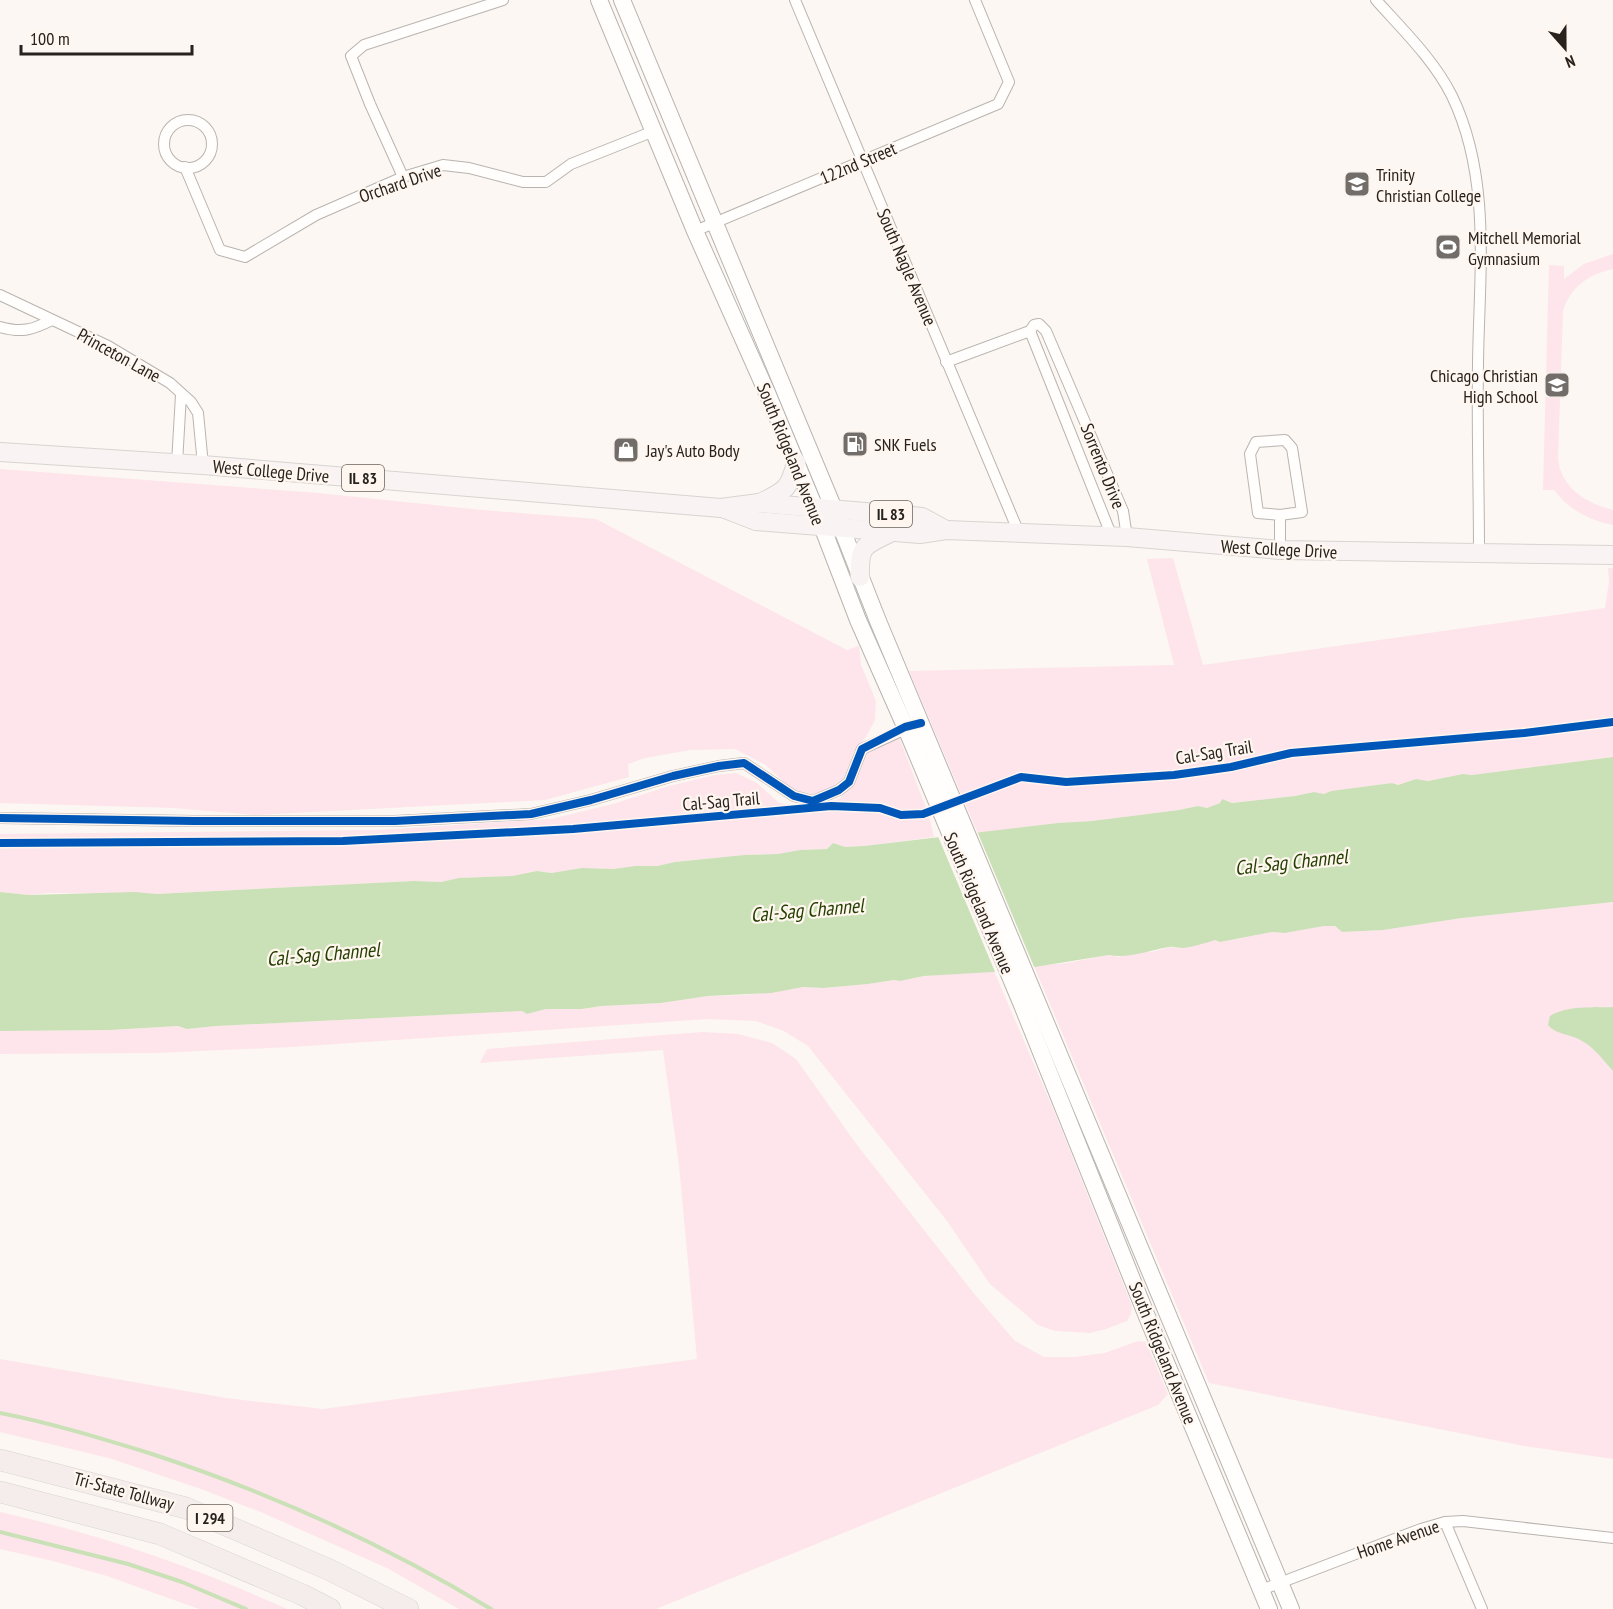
<svg xmlns="http://www.w3.org/2000/svg" width="1613" height="1609" viewBox="0 0 1613 1609" font-family="'PT Sans Narrow',sans-serif">
	<style>
		.green { fill: #fde5eb }
		.water { fill: #cae0b6 }
		.pier { fill: #fcf7f2 }
		.lines { fill: none; stroke-linecap: round; stroke-linejoin: round }
		.stream { stroke: #cae0b6; stroke-width: 4 }
		.street-casing { stroke: #b9b4af; stroke-width: 12 }
		.secondary-casing { stroke: #b9b4af; stroke-width: 18 }
		.primary-casing { stroke: #d7d4d1; stroke-width: 20 }
		.highway-casing { stroke: #d7d4d1; stroke-width: 22 }
		.street { stroke: #fffefd; stroke-width: 10 }
		.secondary { stroke: #fffefd; stroke-width: 16 }
		.primary { stroke: #f9f4f3; stroke-width: 18 }
		.highway { stroke: #f5edeb; stroke-width: 21 }
		.cycleway-casing { stroke: #fff6ef; stroke-width: 11 }
		.cycleway { stroke: #0057b8; stroke-width: 8 }
		.labels { text-anchor: middle; dominant-baseline: central; stroke-width: 4.5; stroke-linejoin: round; paint-order: stroke }
		.shield { fill: #fff6ef; stroke: #68625c; stroke-width: 1.5 }
		.shield-label { font-size: 16px; font-weight: bold; fill: #27221d }
		.street-label { font-size: 18px; fill: #27221d; stroke: #fff6ef }
		.poi-label { font-size: 18px; fill: #27221d; stroke: #fff6ef; text-anchor: start }
		.water-label { font-size: 20px; font-style: italic; fill: #244001; stroke: #fff6ef }
	</style>
	<rect width="100%" height="100%" fill="#fcf7f2"/>
	<g class="green">
		<path d="M 1613,254 L 1613,269 C 1589,274 1570,287 1563,311 L 1558,457 C 1560,488 1586,503 1613,510 L 1613,525 C 1589,520 1569,510 1554,490 L 1543,490 L 1549,265 L 1564,266 L 1564,279 L 1584,264 Z"/>
		<polygon points="0,469 318,493 482,510 596,519 847,650 859,646 861,665 876,701 875,720 866,737 854,751 845,777 826,792 813,794 792,790 766,765 735,749 690,750 645,758 628,764 629,777 545,800 255,815 173,808 0,803"/>
		<polygon points="1173,558 1203,665 1605,608 1609,582 1608,568 1613,568 1613,757 1472,775 1463,774 1428,781 1416,779 1398,785 1392,783 1331,791 1324,794 1314,792 1295,796 1232,803 1222,799 1220,803 1207,808 1198,806 1179,810 1092,821 1058,823 978,834 909,671 1174,665 1147,559"/>
		<polygon points="898,734 929,816 934,837 864,846 845,847 833,843 827,849 800,850 778,854 744,855 675,862 657,866 635,866 613,869 582,868 551,873 537,871 512,876 459,878 441,882 414,881 156,894 48,893 29,895 0,892 0,834 377,830 551,819 613,804 669,786 715,775 736,773 757,783 779,803 790,805 818,804 839,799 849,788 865,755 876,746"/>
		<polygon points="1613,902 1613,1459 1524,1446 1209,1383 1034,966 1067,963 1109,955 1118,957 1145,951 1152,952 1170,947 1182,948 1215,940 1221,942 1272,932 1285,933 1324,926 1335,926 1342,932 1383,930 1462,918"/>
		<polygon points="994,971 1054,1111 1132,1306 1131,1314 1127,1321 1106,1329 1090,1333 1055,1331 1038,1325 990,1284 947,1221 808,1046 784,1031 756,1021 708,1019 292,1047 157,1053 0,1054 0,1031 110,1030 178,1026 187,1029 216,1026 522,1011 527,1014 546,1009 582,1009 602,1006 661,1003 708,996 745,995 803,987 823,988 868,984 895,980 900,981 924,976"/>
		<polygon points="702,1032 738,1034 772,1043 796,1059 857,1145 976,1296 1015,1341 1044,1357 1074,1357 1105,1353 1138,1341 1146,1342 1168,1394 1158,1405 656,1609 459,1609 387,1568 263,1513 201,1489 109,1458 0,1432 0,1359 226,1398 323,1409 697,1359 679,1165 663,1050 480,1063 487,1049"/>
		<path d="M 0,1512 C 99,1534 195,1567 287,1609 L 199,1609 L 107,1576 L 53,1561 L 0,1549 Z"/>
	</g>
	<g class="water">
		<path d="M 1613,757 L 1613,902 L 1462,918 L 1383,930 L 1342,932 L 1335,926 L 1324,926 L 1285,933 L 1272,932 L 1220,942 L 1215,940 C 1205,943 1193,947 1183,948 C 1178,948 1173,946 1169,947 C 1150,950 1128,959 1109,955 L 1009,971 L 924,976 L 900,981 L 894,980 L 868,984 L 823,988 L 803,987 L 771,993 L 708,996 L 661,1003 L 602,1006 L 582,1009 L 546,1009 L 527,1014 L 522,1011 L 216,1026 L 187,1029 L 178,1026 L 110,1030 L 0,1031 L 0,892 L 29,895 L 135,892 L 156,894 L 414,881 L 441,882 L 459,878 L 512,876 L 537,871 L 551,873 L 582,868 L 613,869 L 635,866 L 657,866 L 675,862 L 744,855 L 778,854 L 800,850 L 827,849 L 833,843 L 845,847 L 864,846 L 1058,823 L 1092,821 L 1179,810 L 1198,806 L 1207,808 L 1220,803 L 1222,799 L 1232,803 L 1295,796 L 1314,792 L 1324,794 L 1331,791 L 1392,783 L 1398,785 L 1416,779 L 1428,781 L 1463,774 L 1472,775 Z"/>
		<path d="M 1613,1007 L 1613,1071 C 1603,1060 1595,1048 1582,1041 C 1572,1034 1556,1035 1548,1025 L 1550,1016 C 1568,1005 1593,1008 1613,1007 Z"/>
	</g>
	<polygon class="pier" points="977,831 1035,969 996,974 937,834"/>
	<g class="lines">
		<g class="stream">
			<path d="M 0,1413 C 51,1423 100,1438 149,1453 C 268,1492 384,1544 491,1609"/>
			<polyline points="0,1532 128,1564 182,1582 246,1609"/>
		</g>
		<g class="street-casing">
			<g id="street">
				<polyline points="795,0 1019,533"/>
				<path d="M 1376,0 C 1403,30 1434,60 1452,96 C 1492,179 1479,275 1478,364 C 1477,427 1479,491 1479,554"/>
				<circle cx="188" cy="144" r="24"/>
				<polyline points="185,167 220,250 245,257 316,215 403,177 443,165 469,168 523,182 546,182 571,164 654,131"/>
				<polyline points="403,177 370,104 351,56 364,45 503,0"/>
				<polyline points="695,231 998,104 1009,82 975,0"/>
				<polyline points="0,295 108,346 170,383 191,402 198,413 203,465"/>
				<path d="M 0,327 C 22,333 32,330 52,320"/>
				<polyline points="1030,331 1112,537"/>
				<polyline points="946,362 1030,331 1034,325 1039,324 1046,331 1123,511 1127,537"/>
				<polyline points="177,463 181,395"/>
				<polyline points="1280,515 1258,513 1250,454 1256,442 1285,440 1292,448 1302,512 1280,515 1280,550"/>
				<polyline points="0,818 194,821 395,821 531,814 591,800 673,776 719,766 744,763 794,796 813,801 839,790 849,782 862,749 912,726"/>
				<polyline points="1445,1522 1482,1609"/>
				<polyline points="1261,1590 1421,1529 1445,1522 1463,1521 1613,1538"/>
			</g>
		</g>
		<g class="secondary-casing">
			<g id="secondary">
				<polyline points="599,0 695,231 768,395 815,508 858,620 908,733 1022,1005 1150,1324 1269,1609"/>
				<polyline points="622,0 834,509 878,621 1291,1609"/>
			</g>
		</g>
		<g class="primary-casing">
			<g id="primary">
				<polyline points="0,452 203,465 721,508 759,503 901,515 922,517 946,530"/>
				<path d="M 760,503 C 785,491 790,489 796,462"/>
				<polyline points="725,509 756,521 920,534 946,530 1127,537 1280,550 1613,555"/>
				<path d="M 860,577 C 859,546 863,546 890,533"/>
			</g>
		</g>
		<g class="highway-casing">
			<g id="highway">
				<polyline points="0,1460 186,1508 330,1570 408,1609"/>
				<polyline points="0,1492 160,1534 303,1595 330,1609"/>
			</g>
		</g>
		<use href="#street" class="street"/>
		<use href="#secondary" class="secondary"/>
		<use href="#primary" class="primary"/>
		<use href="#highway" class="highway"/>
		<g class="cycleway-casing">
			<g id="cycleway">
				<polyline points="0,818 194,821 395,821 531,814 591,800 673,776 719,766 744,763 794,796 813,801 839,790 849,782 862,749 905,727 921,723"/>
				<polyline points="0,843 343,841 573,829 831,806 880,808 901,815 923,814 1021,777 1066,782 1174,775 1231,767 1291,753 1524,733 1613,722"/>
			</g>
		</g>
		<use href="#cycleway" class="cycleway"/>
	</g>
	<defs>
		<g id="university-square" transform="scale(1.35)"><rect x="-9" y="-9" width="18" height="18" rx="4" fill="#726d68" stroke="#fff6ef"/><path d="M0-5L7-2L0 1L-7-2ZM-4 1L0 2.5L4 1V4Q0 6-4 4Z" fill="#fff"/></g>
		<g id="stadium-square" transform="scale(1.35)"><rect x="-9" y="-9" width="18" height="18" rx="4" fill="#726d68" stroke="#fff6ef"/><path d="M0-5a6.5 5 0 1 0 0 10a6.5 5 0 1 0 0-10ZM-3.5-1.8h7v3.6h-7Z" fill="#fff"/></g>
		<g id="school-square" transform="scale(1.35)"><rect x="-9" y="-9" width="18" height="18" rx="4" fill="#726d68" stroke="#fff6ef"/><path d="M0-5L7-2L0 1L-7-2ZM-4 1L0 2.5L4 1V4Q0 6-4 4Z" fill="#fff"/></g>
		<g id="fuel-square" transform="scale(1.35)"><rect x="-9" y="-9" width="18" height="18" rx="4" fill="#726d68" stroke="#fff6ef"/><path d="M-5.5-6h7V0h2V4h1.3V-2.5L3-4.5l.8-.8L6-3V5H2.5V1h-1V6h-7ZM-4.2-4.7v3.2H.2V-4.7Z" fill="#fff"/></g>
		<g id="shop-square" transform="scale(1.35)"><rect x="-9" y="-9" width="18" height="18" rx="4" fill="#726d68" stroke="#fff6ef"/><path d="M-5-2.5h2.3a2.7 3.5 0 0 1 5.4 0H5L5.5 6h-11ZM-1.5-2.5h3a1.5 2.3 0 0 0-3 0Z" fill="#fff"/></g>
	</defs>
	<g fill-rule="evenodd">
		<use href="#university-square" x="1357" y="184"/>
		<use href="#stadium-square" x="1448" y="247"/>
		<use href="#school-square" x="1557" y="385"/>
		<use href="#fuel-square" x="855" y="444"/>
		<use href="#shop-square" x="626" y="450"/>
	</g>
	<g class="labels">
		<g class="shield">
			<rect x="342" y="465" width="42" height="26" rx="4.5"/>
			<rect x="870" y="501" width="42" height="26" rx="4.5"/>
			<rect x="187.5" y="1505" width="45" height="26" rx="4.5"/>
		</g>
		<g class="shield-label">
			<text x="363" y="478">IL 83</text>
			<text x="891" y="514">IL 83</text>
			<text x="210" y="1518">I 294</text>
		</g>
		<g class="street-label">
			<text transform="translate(858 163) rotate(-23)">122nd Street</text>
			<text transform="translate(400 183) rotate(-19)">Orchard Drive</text>
			<text transform="translate(907 267) rotate(67)">South Nagle Avenue</text>
			<text transform="translate(119 355) rotate(29)">Princeton Lane</text>
			<text transform="translate(791 454) rotate(68)">South Ridgeland Avenue</text>
			<text transform="translate(1103 466) rotate(68)">Sorrento Drive</text>
			<text transform="translate(271 471) rotate(5)">West College Drive</text>
			<text transform="translate(1279 549) rotate(3)">West College Drive</text>
			<text transform="translate(1214 752) rotate(-9)">Cal-Sag Trail</text>
			<text transform="translate(721 801) rotate(-5)">Cal-Sag Trail</text>
			<text transform="translate(979 903) rotate(67)">South Ridgeland Avenue</text>
			<text transform="translate(1163 1353) rotate(68)">South Ridgeland Avenue</text>
			<text transform="translate(124 1491) rotate(15)">Tri-State Tollway</text>
			<text transform="translate(1398 1539) rotate(-19)">Home Avenue</text>
		</g>
		<g class="poi-label">
			<text x="1376" y="174">Trinity<tspan x="1376" dy="21">Christian College</tspan></text>
			<text x="1468" y="237">Mitchell Memorial<tspan x="1468" dy="21">Gymnasium</tspan></text>
			<text x="1538" y="375" text-anchor="end">Chicago Christian<tspan x="1538" dy="21">High School</tspan></text>
			<text x="874" y="444">SNK Fuels</text>
			<text x="646" y="450">Jay's Auto Body</text>
		</g>
		<g class="water-label">
			<text transform="translate(1291 862) rotate(-6)">Cal-Sag Channel</text>
			<text transform="translate(807 910) rotate(-5)">Cal-Sag Channel</text>
			<text transform="translate(323 954) rotate(-5)">Cal-Sag Channel</text>
		</g>
	</g>
	<g transform="translate(1565 48) rotate(159)" stroke="#fff6ef" stroke-width="4.5" paint-order="stroke">
	<path d="M0-4.5L10 22L0 15L-10 22Z" fill="#27221d"/>
	<text y="-9" font-size="16" font-weight="bold" text-anchor="middle" fill="#27221d">N</text>
	</g>
	<path d="M21 45v9h171v-9" fill="none" stroke="#27221d" stroke-width="3"/>
	<text x="30" y="45" font-size="18" fill="#27221d" stroke="#fff6ef" stroke-width="4.5" paint-order="stroke">100 m</text>
</svg>
